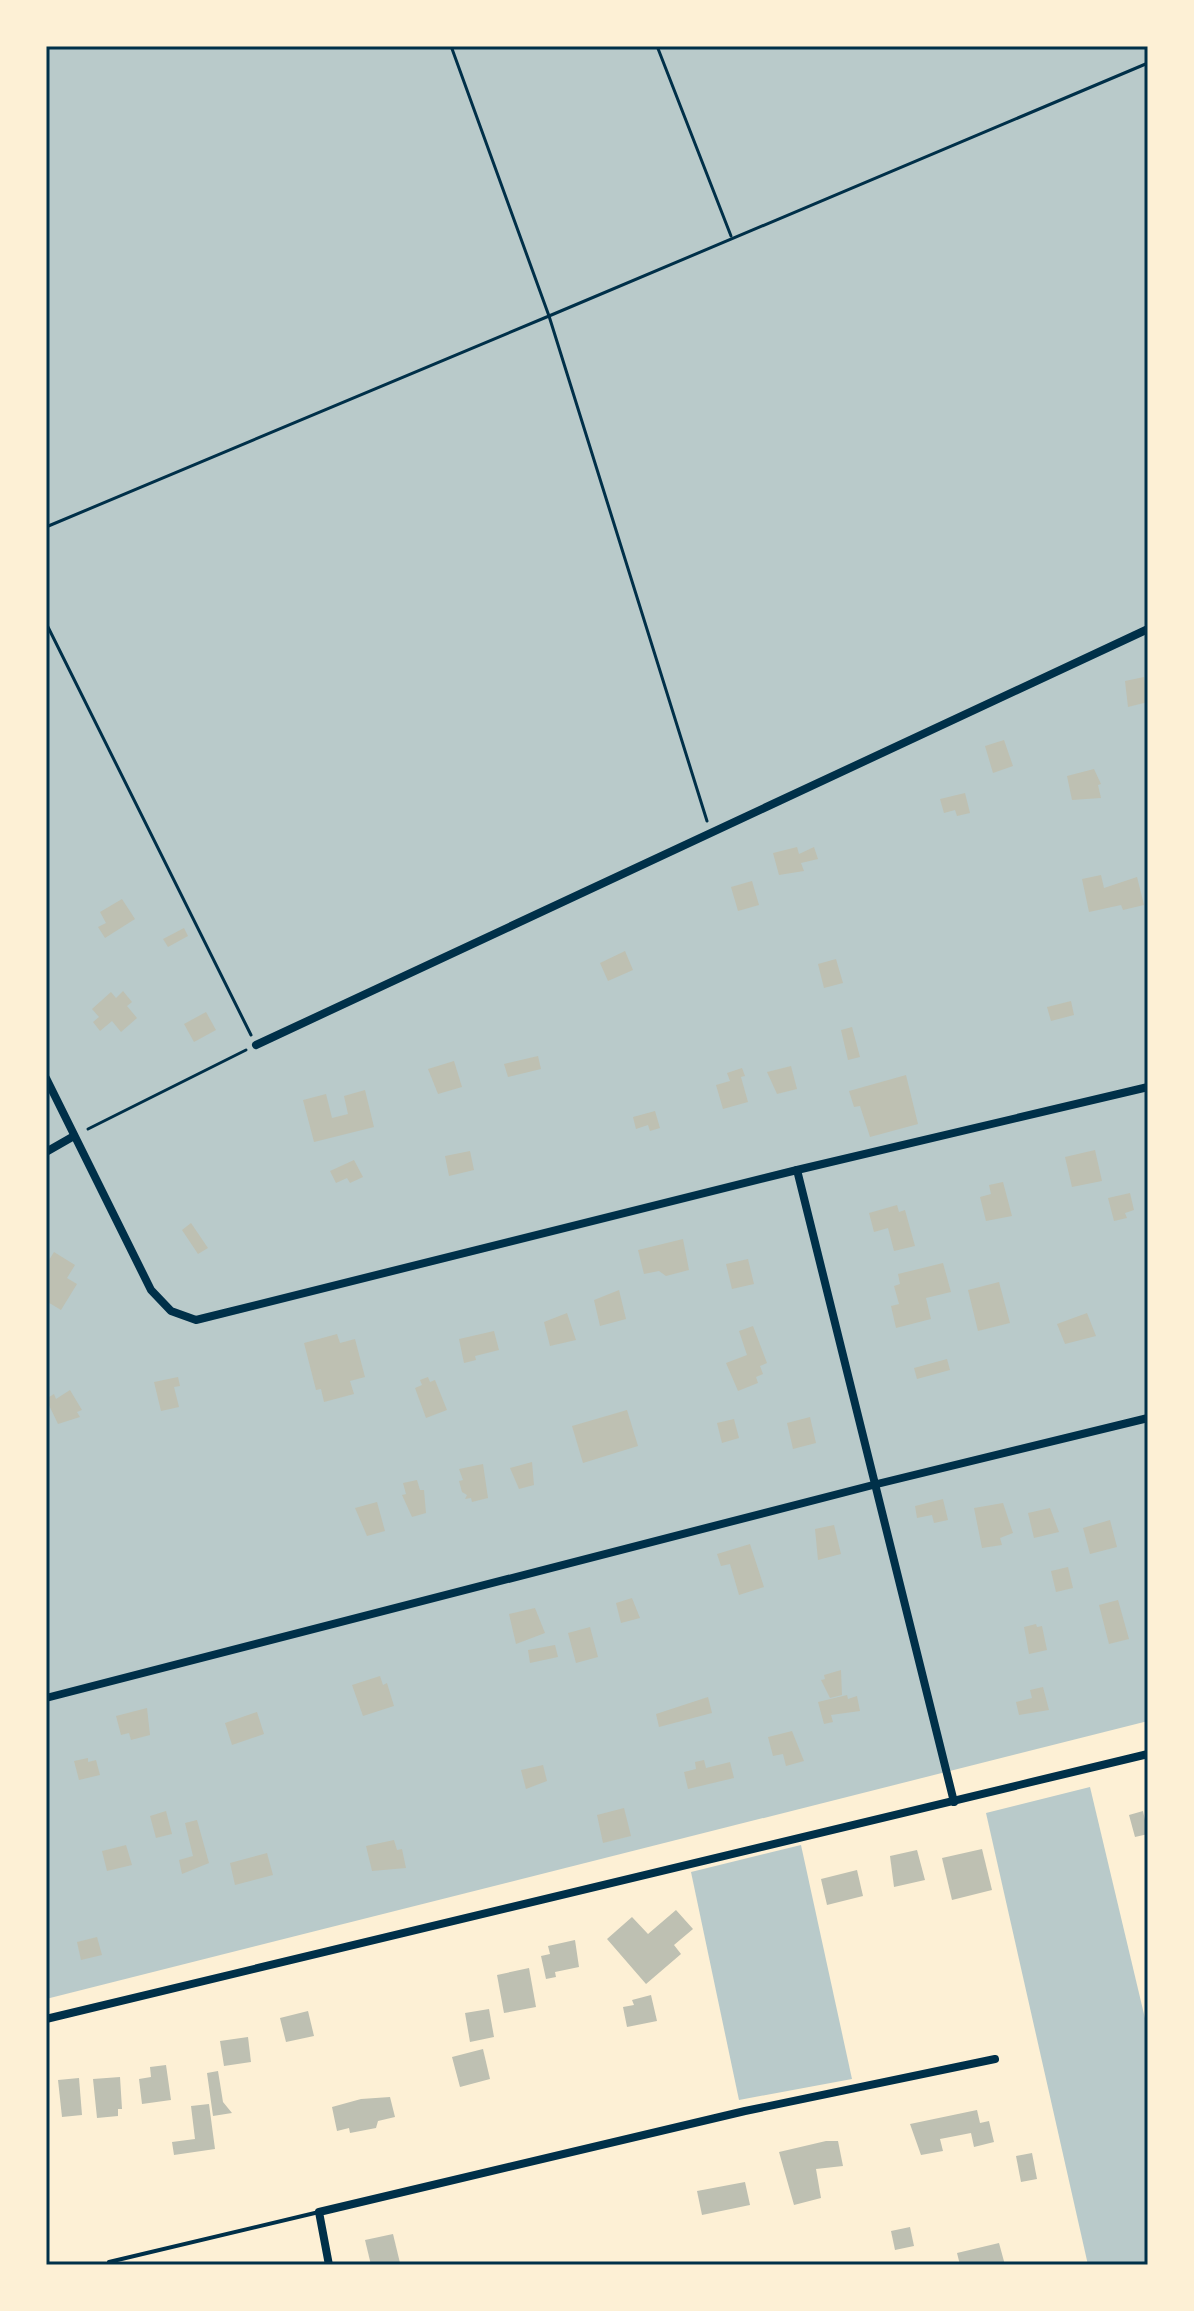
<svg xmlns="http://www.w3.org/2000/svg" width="1194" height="2311" viewBox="0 0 1194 2311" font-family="Jost,sans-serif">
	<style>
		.green { fill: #b9caca }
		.building { fill: #bec0b2 }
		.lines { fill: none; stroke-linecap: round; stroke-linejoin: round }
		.path { stroke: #003049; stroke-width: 3 }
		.service { stroke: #003049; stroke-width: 4 }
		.minor { stroke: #003049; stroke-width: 8 }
		.neatline { fill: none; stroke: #003049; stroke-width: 3 }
	</style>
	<rect width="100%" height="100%" fill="#fdf0d5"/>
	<g class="green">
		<polygon points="46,46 1148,46 1148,1721 46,1999"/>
		<polygon points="1090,1787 1148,2031 1148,2265 1088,2265 986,1813"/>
		<polygon points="801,1845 852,2079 739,2100 691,1872"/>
	</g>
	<g class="building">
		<polygon points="1144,677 1148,702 1128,707 1125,681"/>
		<polygon points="1004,740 1013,766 993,773 985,746"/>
		<polygon points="1094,769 1101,784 1098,785 1101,798 1072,800 1067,776"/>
		<polygon points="965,793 970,813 957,816 955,810 944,813 940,799"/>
		<polygon points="797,847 799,854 814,847 818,859 801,863 804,871 779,875 773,853"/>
		<polygon points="1101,875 1104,888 1137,877 1144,905 1123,910 1121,905 1089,912 1082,879"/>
		<polygon points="752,881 759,905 738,911 731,887"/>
		<polygon points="122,899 135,919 105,938 98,927 106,923 100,912"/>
		<polygon points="184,928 188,936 168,947 163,939"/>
		<polygon points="625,951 633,970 608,981 600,963"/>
		<polygon points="836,959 843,983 824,988 818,964"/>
		<polygon points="123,991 132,1002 127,1006 137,1018 121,1032 112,1021 100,1031 93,1022 99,1017 92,1009 111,992 116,998"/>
		<polygon points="1071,1001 1074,1015 1051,1021 1047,1007"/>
		<polygon points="206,1012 216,1030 194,1042 184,1024"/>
		<polygon points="852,1027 860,1057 848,1060 841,1030"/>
		<polygon points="538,1056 541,1069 508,1077 504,1064"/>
		<polygon points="454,1061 462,1087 438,1094 428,1069"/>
		<polygon points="791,1066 797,1089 777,1094 767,1072"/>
		<polygon points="742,1068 745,1076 741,1077 748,1102 723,1109 716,1085 730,1081 727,1073"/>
		<polygon points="906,1075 918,1124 870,1137 860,1106 854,1107 849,1091"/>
		<polygon points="365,1090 374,1127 314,1142 303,1100 326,1094 332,1118 348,1114 344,1096"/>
		<polygon points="655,1111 660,1128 650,1131 648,1125 636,1129 633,1117"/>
		<polygon points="1095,1150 1102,1181 1072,1187 1065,1157"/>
		<polygon points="470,1151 474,1170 449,1176 445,1156"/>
		<polygon points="354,1160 363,1177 350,1183 347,1178 336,1183 330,1171"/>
		<polygon points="1003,1182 1012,1216 986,1221 980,1197 991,1194 989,1185"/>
		<polygon points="1130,1193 1134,1210 1125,1213 1127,1218 1114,1221 1108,1198"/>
		<polygon points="897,1205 899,1212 905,1210 915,1246 894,1251 888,1228 874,1232 869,1213"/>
		<polygon points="191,1223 208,1248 198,1254 182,1230"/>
		<polygon points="683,1239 689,1270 666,1276 659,1271 644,1274 638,1250"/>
		<polygon points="54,1252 75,1265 67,1278 77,1284 61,1310 46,1301 46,1265"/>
		<polygon points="748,1259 754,1284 732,1289 726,1264"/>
		<polygon points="943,1263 951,1292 926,1298 931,1319 896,1328 891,1306 899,1304 894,1286 900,1284 898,1274"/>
		<polygon points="999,1282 1010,1323 978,1331 968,1290"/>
		<polygon points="619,1290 626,1319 600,1326 594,1300"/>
		<polygon points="567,1313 576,1340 550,1346 544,1322"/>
		<polygon points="1087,1313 1096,1336 1065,1344 1057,1324"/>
		<polygon points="753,1326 767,1363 760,1366 763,1374 756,1377 758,1383 738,1391 726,1363 747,1355 739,1331"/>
		<polygon points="494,1331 499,1350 475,1356 476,1360 464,1363 459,1339"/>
		<polygon points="337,1334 340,1343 355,1339 365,1377 350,1381 354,1394 324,1402 321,1389 316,1390 304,1343"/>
		<polygon points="947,1359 950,1370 917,1379 914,1368"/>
		<polygon points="178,1377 180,1386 174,1387 179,1407 161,1411 154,1382"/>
		<polygon points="428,1377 430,1382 435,1380 447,1410 426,1418 415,1388 422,1385 420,1380"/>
		<polygon points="70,1390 82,1410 77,1412 80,1417 58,1424 46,1399 54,1394 56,1399"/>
		<polygon points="627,1410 638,1446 583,1463 572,1426"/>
		<polygon points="810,1417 816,1443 793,1449 787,1423"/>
		<polygon points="734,1419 739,1438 722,1443 717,1423"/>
		<polygon points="532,1462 534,1485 519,1489 510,1468"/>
		<polygon points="483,1464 488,1498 472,1502 471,1498 465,1499 467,1495 462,1492 459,1481 463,1480 459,1469"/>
		<polygon points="417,1480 420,1490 424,1490 426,1513 412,1517 402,1495 406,1494 403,1483"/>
		<polygon points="943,1499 948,1520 934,1523 932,1515 917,1518 915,1506"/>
		<polygon points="377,1502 385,1531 367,1536 355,1508"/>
		<polygon points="1003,1503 1013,1533 1000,1538 1002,1545 982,1548 974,1508"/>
		<polygon points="1050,1508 1059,1532 1034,1538 1028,1513"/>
		<polygon points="1110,1520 1117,1547 1090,1554 1083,1528"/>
		<polygon points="834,1525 841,1554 818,1560 815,1529"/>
		<polygon points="750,1544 764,1587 739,1595 730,1564 721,1566 717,1554"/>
		<polygon points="1068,1567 1073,1588 1056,1592 1051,1571"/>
		<polygon points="632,1598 640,1618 621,1623 616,1603"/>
		<polygon points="1118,1600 1129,1639 1109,1644 1099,1605"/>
		<polygon points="535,1608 545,1633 516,1644 509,1614"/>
		<polygon points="1036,1624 1037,1627 1042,1626 1047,1650 1029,1654 1024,1627"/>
		<polygon points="590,1627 598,1657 576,1663 568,1633"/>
		<polygon points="555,1645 558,1657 530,1663 528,1650"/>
		<polygon points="841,1670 842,1695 830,1698 821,1680 825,1679 824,1675"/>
		<polygon points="380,1676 383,1685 387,1683 394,1706 363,1716 352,1685"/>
		<polygon points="1043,1687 1049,1710 1019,1715 1016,1702 1032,1698 1030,1690"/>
		<polygon points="847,1695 848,1699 857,1696 860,1711 831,1715 833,1722 824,1724 818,1702"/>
		<polygon points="708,1697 712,1713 659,1727 656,1714"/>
		<polygon points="147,1708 150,1735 131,1740 129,1733 121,1735 116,1716"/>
		<polygon points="257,1712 264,1734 232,1745 225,1723"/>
		<polygon points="792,1731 804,1761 786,1766 783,1754 773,1756 768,1737"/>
		<polygon points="88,1758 88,1762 96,1760 100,1775 79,1780 74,1761"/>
		<polygon points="704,1760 706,1768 730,1762 734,1778 688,1789 684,1772 696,1769 695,1762"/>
		<polygon points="543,1765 547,1781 526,1789 521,1770"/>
		<polygon points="624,1808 631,1836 603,1843 597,1815"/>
		<polygon points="166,1811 172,1834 156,1838 150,1816"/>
		<polygon points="1143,1811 1148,1834 1135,1837 1129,1815"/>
		<polygon points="197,1820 209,1863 182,1874 179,1860 193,1856 185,1823"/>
		<polygon points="394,1840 397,1850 402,1849 406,1868 372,1871 366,1846"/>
		<polygon points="126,1845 132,1865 107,1871 102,1851"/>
		<polygon points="982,1849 992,1890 952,1900 942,1858"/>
		<polygon points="917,1850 925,1880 894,1887 890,1856"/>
		<polygon points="267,1853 273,1875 235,1885 230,1863"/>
		<polygon points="857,1870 863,1896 827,1905 821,1879"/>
		<polygon points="676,1910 693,1929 674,1945 681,1954 646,1984 607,1939 632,1917 648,1934"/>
		<polygon points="97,1937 102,1955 81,1960 77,1942"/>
		<polygon points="575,1940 579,1967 555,1972 556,1977 546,1979 541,1956 550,1954 548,1946"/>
		<polygon points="529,1968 536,2007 504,2013 497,1975"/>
		<polygon points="651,1995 657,2021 627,2027 623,2007 634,2005 632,2000"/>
		<polygon points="489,2009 494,2037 470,2042 465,2013"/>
		<polygon points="308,2011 314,2036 286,2042 280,2018"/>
		<polygon points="248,2037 251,2062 224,2066 220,2041"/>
		<polygon points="483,2049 490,2079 460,2087 452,2057"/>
		<polygon points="166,2065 171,2100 142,2104 139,2079 151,2077 150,2067"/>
		<polygon points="218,2071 223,2102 232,2113 213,2116 207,2073"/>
		<polygon points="120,2077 122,2109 118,2109 118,2116 97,2118 93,2079"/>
		<polygon points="79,2078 82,2115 62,2117 58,2080"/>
		<polygon points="390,2097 395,2117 378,2121 376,2128 350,2133 349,2128 337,2131 332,2107 361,2099"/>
		<polygon points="209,2104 215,2149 174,2155 172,2142 195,2139 191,2106"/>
		<polygon points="977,2110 980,2123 989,2121 994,2142 974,2147 971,2133 940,2139 943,2151 921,2155 910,2124"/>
		<polygon points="826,2141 838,2141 843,2166 816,2169 821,2198 794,2205 779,2152"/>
		<polygon points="1032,2153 1037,2179 1021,2182 1016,2156"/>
		<polygon points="745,2182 750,2205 702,2215 697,2191"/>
		<polygon points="910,2227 914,2246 895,2250 891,2231"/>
		<polygon points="393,2234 400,2263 371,2265 365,2240"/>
		<polygon points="999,2243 1005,2265 960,2265 957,2253"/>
	</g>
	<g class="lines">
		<g class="path">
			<polyline points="657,46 731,236"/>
			<polyline points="46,527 549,316 451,46"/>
			<polyline points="46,623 251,1035"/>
			<polyline points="707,821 549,316 1148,63"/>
			<polyline points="88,1129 246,1050"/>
		</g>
		<polyline class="service" points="109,2262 319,2212"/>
		<g class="minor">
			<polyline points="256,1045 1148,629"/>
			<polyline points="46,1078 151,1290 171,1311 196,1320 797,1170 1148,1087"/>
			<polyline points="46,1152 74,1136"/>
			<polyline points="797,1170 954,1802"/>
			<polyline points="46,1698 873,1485 1148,1418"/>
			<polyline points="46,2019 1148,1754"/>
			<polyline points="329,2265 319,2212 745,2111 995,2059"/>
		</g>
	</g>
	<rect width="1194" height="2311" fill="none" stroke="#fdf0d5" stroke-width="96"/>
	<rect x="48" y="48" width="1098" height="2215" class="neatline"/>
</svg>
